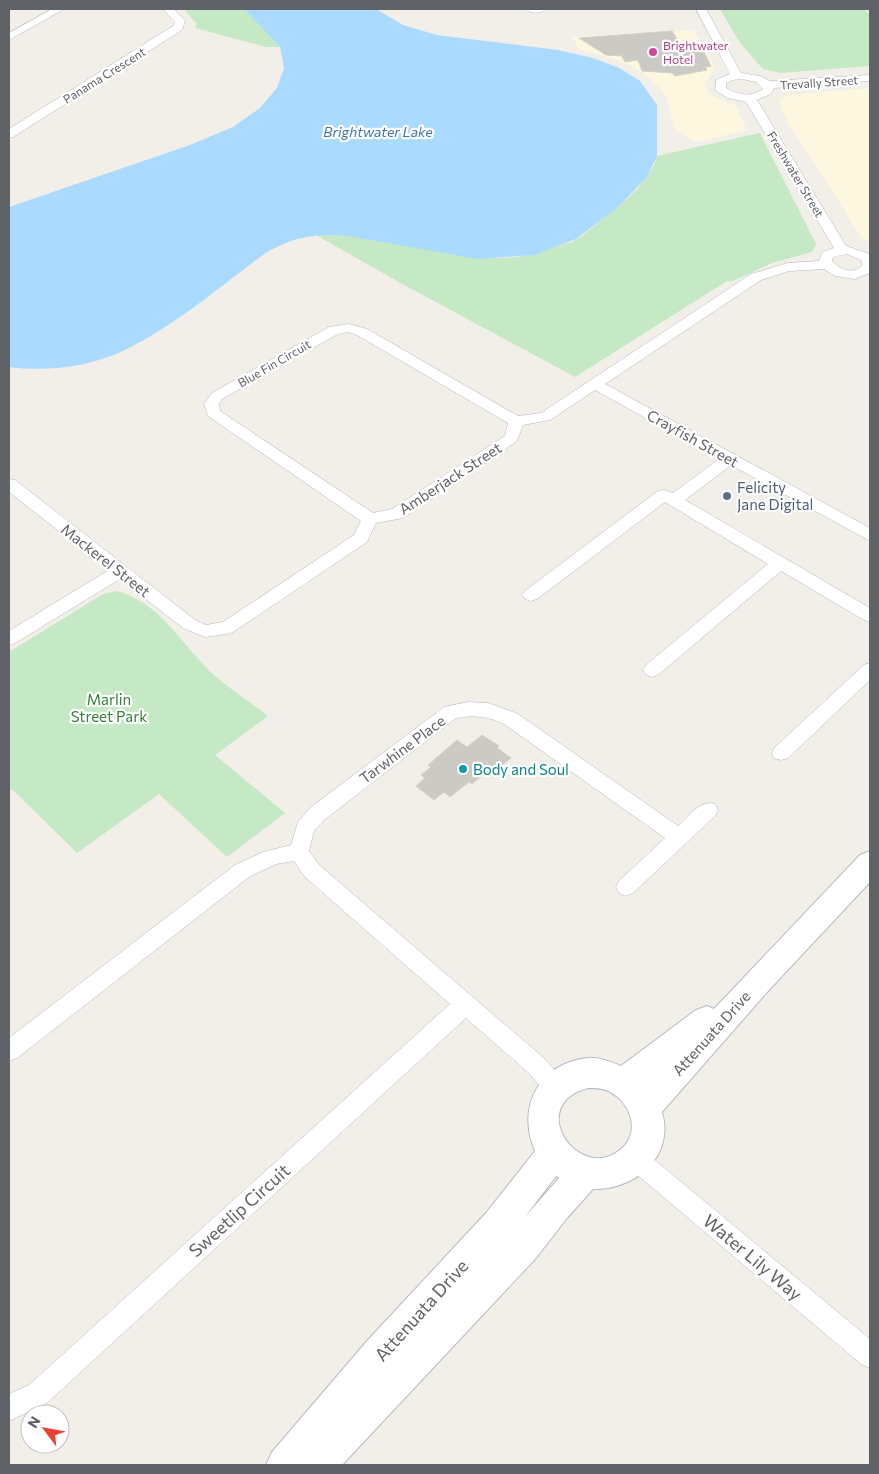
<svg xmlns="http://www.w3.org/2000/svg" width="879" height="1474" viewBox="0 0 879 1474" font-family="Commissioner,sans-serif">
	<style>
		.commercial { fill: #fef7e0 }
		.green { fill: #c5e8c5 }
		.water { fill: #aadaff }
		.building { fill: #cccac5; stroke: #d6d1c6 }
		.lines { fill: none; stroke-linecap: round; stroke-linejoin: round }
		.street-casing { stroke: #b5b8bc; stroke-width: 1 }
		.secondary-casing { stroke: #b6babf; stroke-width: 2 }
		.street { fill: #fff; fill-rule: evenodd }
		.secondary { fill: #fff; fill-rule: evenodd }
		.hotel-dot { fill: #d1479c; stroke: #fff; stroke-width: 2 }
		.service-dot { fill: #5c6f8a; stroke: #fff; stroke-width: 2 }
		.culture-dot { fill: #0f9aa8; stroke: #fff; stroke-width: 2 }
		.labels { text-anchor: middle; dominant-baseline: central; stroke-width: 4.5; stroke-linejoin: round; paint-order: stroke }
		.far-hotel-label { font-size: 12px; fill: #b23c85; stroke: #fff; text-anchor: start }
		.far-street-label { font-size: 12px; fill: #5f6368; stroke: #fff }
		.far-water-label { font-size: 14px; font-style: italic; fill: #4174aa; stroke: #fff }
		.street-label { font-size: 15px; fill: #5f6368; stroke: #fff }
		.service-label { font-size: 15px; fill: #4e5e75; stroke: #fff; text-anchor: start }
		.park-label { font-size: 15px; fill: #348238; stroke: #fff }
		.culture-label { font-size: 15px; fill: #0d838f; stroke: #fff; text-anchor: start }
		.near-street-label { font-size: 18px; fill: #5f6368; stroke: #fff }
	</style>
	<rect width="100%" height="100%" fill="#f1efe8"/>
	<g class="commercial">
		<polygon points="693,30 715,67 705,83 707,91 715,97 736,106 747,130 696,142 674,128 667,98 659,86 649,77 633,67 611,58 578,49 573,37"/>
		<polygon points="870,88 870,242 862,238 789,124 781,108 780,100 786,96 797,94"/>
	</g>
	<g class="green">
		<polygon points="184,9 244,9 280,47 266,47 195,28 197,24"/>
		<polygon points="720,9 863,9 870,14 870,66 780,73 763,69 740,43"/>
		<path d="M 760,133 L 816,244 L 812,252 L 772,263 L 733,281 L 727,281 L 575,377 L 397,281 L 316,235 C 398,229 473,280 556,247 C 562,245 570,243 577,239 C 588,232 599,222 610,213 C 627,200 652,178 657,156 Z"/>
		<path d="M 117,591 C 157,602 177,637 204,665 C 221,684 248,700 268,716 L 215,755 L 285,813 L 227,857 L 159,794 L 77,853 L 15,792 L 9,788 L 9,652 L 103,594 Z"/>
	</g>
	<path class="water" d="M 244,9 L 376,9 L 403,25 L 437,35 L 558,50 L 593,58 L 619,68 L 640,81 L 657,105 L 657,156 L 647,177 L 617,208 L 576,239 L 535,255 L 477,259 L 348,236 C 315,233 292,237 264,254 C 220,287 174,326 125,350 C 91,367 46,372 9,367 L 9,207 L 190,145 L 233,127 L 260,108 L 277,88 L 284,68 L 280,47 Z"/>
	<g class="building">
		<polygon points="672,31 680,43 693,42 696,47 701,46 711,66 705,67 707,70 675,76 672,73 642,71 638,60 625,62 622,56 606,55 579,38"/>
		<polygon points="482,735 499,746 497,748 511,758 492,773 489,770 472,784 469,782 450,797 444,792 434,800 416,786 425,778 421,775 431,767 428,765 457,740 467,747"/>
	</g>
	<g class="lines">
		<g class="street-casing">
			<g id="street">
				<polygon points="52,9 64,9 9,40 9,33"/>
				<polygon points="163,9 174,9 185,21 182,30 13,137 9,137 9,129 173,26 175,22"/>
				<path d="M 526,9 L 546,9 C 542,14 530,14 526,9 Z"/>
				<path d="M 696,9 L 706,9 L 741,73 L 760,76 L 770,81 L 870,75 L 870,81 L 774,88 L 771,94 L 757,100 L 846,246 L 870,254 L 870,273 L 854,279 L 835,276 L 824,269 L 789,271 L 761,280 L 605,384 L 870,528 L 870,541 L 731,465 L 685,500 L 870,608 L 870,622 L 864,620 L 781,571 L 658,675 L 652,677 L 646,675 L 643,670 L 646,665 L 768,564 L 665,502 L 537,599 L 531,601 L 525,599 L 522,595 L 525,591 L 658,491 L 664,490 L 673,493 L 719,459 L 595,390 L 550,420 L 523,425 L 517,441 L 403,518 L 376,523 L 367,542 L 233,632 L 227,634 L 205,637 L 183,628 L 120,579 L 15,643 L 9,645 L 9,631 L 109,570 L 9,492 L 9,479 L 15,480 L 195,620 L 206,625 L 223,622 L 354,535 L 361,521 L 208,416 L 204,404 L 212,393 L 329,327 L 349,324 L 367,329 L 518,416 L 541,413 L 751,274 L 788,263 L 819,261 L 822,252 L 834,248 L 746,102 L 728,98 L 715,90 L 716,80 L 730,74 ZM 742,79 L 756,82 L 763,89 C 752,97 739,96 726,88 L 726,83 L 733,80 ZM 847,254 L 861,260 L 863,265 C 853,275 841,270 832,261 L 833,257 ZM 348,332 L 357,335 L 508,423 L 505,436 L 392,509 L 373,513 L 220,411 L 219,404 L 222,399 L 338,334 Z"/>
				<polygon points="870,663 870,680 788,758 781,760 774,758 772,753 774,748 864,665"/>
				<path d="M 468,702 L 488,703 L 518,714 L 678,826 C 688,817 700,799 715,804 L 718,810 L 715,816 L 633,893 L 626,896 L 619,893 L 616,887 L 619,881 L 665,838 L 504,724 C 488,716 474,715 456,718 L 324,820 L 314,831 L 309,851 L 319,865 L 546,1060 L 563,1081 L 566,1088 L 563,1095 L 555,1099 L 547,1095 L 530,1074 L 466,1018 L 47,1403 L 9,1421 L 9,1394 L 29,1385 L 450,1004 L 305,877 L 294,861 L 276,864 L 249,877 L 17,1058 L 9,1061 L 9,1038 L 235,865 L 263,852 L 291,845 L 298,822 L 310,808 L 444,707 Z"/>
				<polygon points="636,1148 644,1151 870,1339 870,1368 861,1364 628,1167 624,1159 628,1151"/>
			</g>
		</g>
		<g class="secondary-casing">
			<path id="secondary" d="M 870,851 L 870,882 L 768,991 L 662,1112 C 675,1157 635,1190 593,1189 L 567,1218 L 536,1258 L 342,1465 L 266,1465 L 272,1452 L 367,1341 L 486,1213 L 535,1151 C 516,1107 539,1063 588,1058 C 599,1057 611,1062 621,1066 L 696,1010 L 707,1006 L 714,1009 L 860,855 ZM 588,1088 C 595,1088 604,1088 610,1092 C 631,1103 641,1132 621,1149 C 579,1185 524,1105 588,1088 ZM 556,1176 L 559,1178 L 524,1218 Z"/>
		</g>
		<use href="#street" class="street"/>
		<use href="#secondary" class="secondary"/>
	</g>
	<circle class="hotel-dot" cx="653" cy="52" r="5"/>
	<circle class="service-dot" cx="727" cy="496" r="5"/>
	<circle class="culture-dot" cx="463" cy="769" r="5"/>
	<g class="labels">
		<g class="far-hotel-label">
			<text x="663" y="45">Brightwater<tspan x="663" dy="14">Hotel</tspan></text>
		</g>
		<g class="far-street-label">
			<text transform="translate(104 75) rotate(-32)">Panama Crescent</text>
			<text transform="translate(819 82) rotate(-4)">Trevally Street</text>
			<text transform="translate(796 174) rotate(59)">Freshwater Street</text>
			<text transform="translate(274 363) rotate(-30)">Blue Fin Circuit</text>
		</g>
		<g class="far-water-label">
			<text x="378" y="131">Brightwater Lake</text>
		</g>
		<g class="street-label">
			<text transform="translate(693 438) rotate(29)">Crayfish Street</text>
			<text transform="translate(450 478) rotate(-33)">Amberjack Street</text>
			<text transform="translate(106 560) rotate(38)">Mackerel Street</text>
			<text transform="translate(402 749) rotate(-37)">Tarwhine Place</text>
			<text transform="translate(711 1033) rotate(-48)">Attenuata Drive</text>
		</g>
		<g class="service-label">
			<text x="737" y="487">Felicity<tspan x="737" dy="17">Jane Digital</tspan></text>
		</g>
		<g class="park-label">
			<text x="109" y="699">Marlin<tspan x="109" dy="17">Street Park</tspan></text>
		</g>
		<g class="culture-label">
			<text x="473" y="769">Body and Soul</text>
		</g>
		<g class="near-street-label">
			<text transform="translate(239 1210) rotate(-42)">Sweetlip Circuit</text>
			<text transform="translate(753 1257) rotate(40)">Water Lily Way</text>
			<text transform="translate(421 1310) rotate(-48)">Attenuata Drive</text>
		</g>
	</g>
	<rect width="879" height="1474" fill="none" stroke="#5f6368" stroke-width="20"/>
	<g transform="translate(45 1429) rotate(302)"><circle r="24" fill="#ffffff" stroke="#bfc1c3"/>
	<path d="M0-4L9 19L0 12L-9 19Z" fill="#ea4335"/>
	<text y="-8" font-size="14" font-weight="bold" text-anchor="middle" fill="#5f6368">N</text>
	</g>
</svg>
